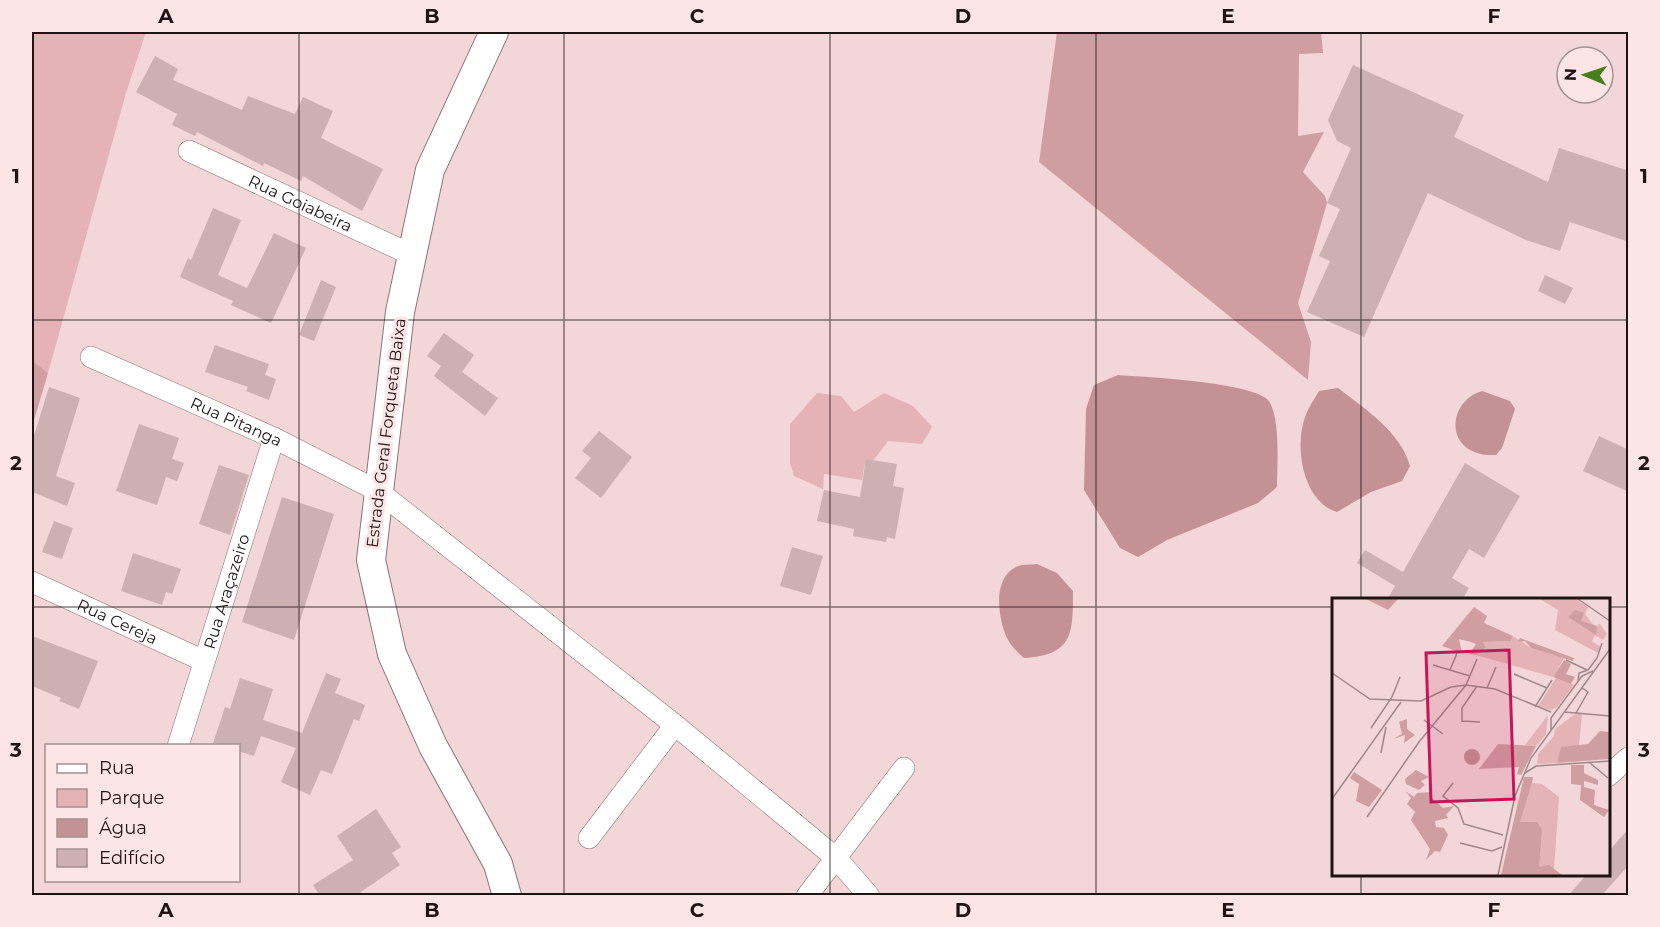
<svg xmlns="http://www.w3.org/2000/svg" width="1660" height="927" viewBox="0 0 1660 927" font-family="Montserrat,sans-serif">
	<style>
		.green { fill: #e5b3b5 }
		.forest { fill: #d09ea0 }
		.water { fill: #c49294 }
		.building { fill: #cdb1b2 }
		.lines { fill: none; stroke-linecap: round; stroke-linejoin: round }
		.street-casing { stroke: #8d7374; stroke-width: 22 }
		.secondary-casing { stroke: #8d7374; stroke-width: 30 }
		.street { stroke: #fff; stroke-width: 21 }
		.secondary { stroke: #fff; stroke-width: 28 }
		.grid { fill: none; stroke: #1e1414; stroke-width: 1.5; stroke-opacity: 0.55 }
		.labels { text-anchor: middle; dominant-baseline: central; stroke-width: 6; stroke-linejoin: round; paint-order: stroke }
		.street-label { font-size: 16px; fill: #1e1414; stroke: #fde4e5 }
		.inset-road { fill: none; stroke: #9e8889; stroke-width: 1.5 }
		.view { fill: #c2185b; fill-opacity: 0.15; stroke: #c2185b; stroke-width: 3 }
		.inset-edge { fill: none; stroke: #1e1414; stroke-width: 3 }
		.neatline { fill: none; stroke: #1e1414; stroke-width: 2 }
		.grid-label { font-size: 20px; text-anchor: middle; font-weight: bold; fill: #1e1414 }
	</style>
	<rect width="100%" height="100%" fill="#f3d6d7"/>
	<g class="green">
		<polygon points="32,32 146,32 126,93 48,373 32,360"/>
		<polygon points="817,393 841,396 854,412 884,393 913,406 932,427 922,444 888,441 873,461 865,463 862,480 824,474 823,489 794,476 790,463 790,424"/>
	</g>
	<g class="forest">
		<polygon points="1057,32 1321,32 1323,53 1299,54 1298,136 1324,132 1303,172 1325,196 1327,203 1298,303 1311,342 1308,380 1039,162"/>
		<polygon points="32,360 48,373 32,427"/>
	</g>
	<g class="water">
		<path d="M 1118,375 C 1145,377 1251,382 1268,400 C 1281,416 1277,467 1277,487 L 1258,503 L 1167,540 L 1138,557 L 1120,548 L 1084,490 L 1086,409 L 1094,385 Z"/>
		<path d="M 1338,388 C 1365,409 1400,431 1410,466 L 1402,481 L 1371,492 L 1337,512 C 1303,502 1294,447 1305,417 C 1308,408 1314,400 1319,391 Z"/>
		<path d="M 1482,391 L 1510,401 L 1515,409 L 1502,448 L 1496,455 C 1444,458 1445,402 1482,391 Z"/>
		<path d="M 1037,564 L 1057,573 L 1073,591 C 1073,634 1073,655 1024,658 C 1017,652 1010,645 1006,636 C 998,616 992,577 1018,566 C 1024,564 1031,565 1037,564 Z"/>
	</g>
	<g class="building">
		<polygon points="155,56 178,69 173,80 242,110 248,96 295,114 303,97 333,111 321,138 383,169 362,211 303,176 301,181 264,163 263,166 197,132 195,136 172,125 177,114 136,92"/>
		<polygon points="1353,65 1464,115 1454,137 1548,182 1559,148 1629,171 1629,242 1570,222 1560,251 1526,240 1428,193 1364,337 1307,312 1330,261 1319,256 1340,209 1327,203 1351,148 1337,141 1328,120"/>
		<polygon points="213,208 241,220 218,275 247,288 274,233 306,248 271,323 231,305 233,301 180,277 188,258 191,260"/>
		<polygon points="1545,275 1573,288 1565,304 1538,291"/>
		<polygon points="321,280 336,287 314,341 299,335"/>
		<polygon points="444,333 474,355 462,372 498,398 485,416 434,376 441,366 427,356"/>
		<polygon points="215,345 269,364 265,375 276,379 269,400 246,391 248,387 205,372"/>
		<polygon points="49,387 80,398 56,476 75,483 67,506 32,492 32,442"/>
		<polygon points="139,424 179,438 172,459 184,463 177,481 166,477 157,505 116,491"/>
		<polygon points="599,431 632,457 601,498 575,478 591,458 582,451"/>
		<polygon points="1599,436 1629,450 1629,492 1583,471"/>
		<polygon points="866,459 897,464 893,486 904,488 895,539 887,537 886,542 853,536 854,529 817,521 824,490 860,497"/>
		<polygon points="1465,463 1520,496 1484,558 1469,549 1452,578 1469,588 1462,600 1387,600 1395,586 1357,563 1365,550 1403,572"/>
		<polygon points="219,465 249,475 230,535 199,524"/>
		<polygon points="282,497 334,514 294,640 242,622"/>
		<polygon points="54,521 73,528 62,559 42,552"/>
		<polygon points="792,547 823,556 811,595 780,586"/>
		<polygon points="133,553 181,569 172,594 166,592 162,605 121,591"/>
		<polygon points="32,636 98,661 79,709 59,701 61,698 32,686"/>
		<polygon points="326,673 341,679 335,693 365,705 359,721 354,719 332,774 321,770 310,795 281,782 296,748 261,736 254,756 238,751 238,746 213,743 225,707 230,709 240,678 273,689 263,720 302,733"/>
		<polygon points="376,809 401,847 392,853 400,865 355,896 320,896 313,885 353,860 337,836"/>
		<polygon points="1629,828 1629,865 1601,896 1568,896 1587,874 1608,874 1608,852"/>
	</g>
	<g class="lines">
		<g class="street-casing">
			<g id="street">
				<path id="s1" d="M 189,151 L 412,255"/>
				<path id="s2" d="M 91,357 L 274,438 L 378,491 L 675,725 L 836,858 L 869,896"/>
				<path id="s3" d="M 32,582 L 204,661"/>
				<path id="s4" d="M 178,746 L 274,438"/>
				<polyline points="1608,776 1628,758"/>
				<polyline points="589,838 675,725"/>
				<polyline points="807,896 904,768"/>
			</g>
		</g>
		<g class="secondary-casing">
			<polyline id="secondary" points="494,32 430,170 400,312 371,560 392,654 433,746 498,864 507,896"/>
		</g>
		<use href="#street" class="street"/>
		<use href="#secondary" class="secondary"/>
	</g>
	<path class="grid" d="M 299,32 L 299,896M 564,32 L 564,896M 830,32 L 830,896M 1096,32 L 1096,896M 1361,32 L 1361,600M 32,320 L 1628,320M 32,607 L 1333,607M 1608,607 L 1628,607M 1361,874 L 1361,896"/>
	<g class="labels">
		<g class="street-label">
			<text stroke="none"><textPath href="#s1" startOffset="123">Rua Goiabeira</textPath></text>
			<text stroke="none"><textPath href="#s2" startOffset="159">Rua Pitanga</textPath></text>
			<text transform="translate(386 433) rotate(-83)">Estrada Geral Forqueta Baixa</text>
			<text stroke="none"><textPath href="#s4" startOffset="162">Rua Araçazeiro</textPath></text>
			<text stroke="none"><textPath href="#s3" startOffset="94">Rua Cereja</textPath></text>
		</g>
	</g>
	<g transform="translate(1332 598)">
		<rect width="278" height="278" fill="#f3d6d7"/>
		<path d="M 208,1 L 244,1 L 256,9 L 253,16 L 263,29 L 268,26 L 275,36 L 271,42 L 263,37 L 260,43 L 269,49 L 266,55 L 223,32 L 226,12 ZM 181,38 L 199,50 L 232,60 L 221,79 L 144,57 L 150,44 L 179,43 ZM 224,80 L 242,87 L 225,109 L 219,112 L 206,108 ZM 243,116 L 250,116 L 247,148 L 230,149 L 225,165 L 205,166 L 206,156 L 222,138 L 223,131 ZM 216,117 L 214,136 L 204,148 L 193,147 ZM 200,185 L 210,186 L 227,199 L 222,271 L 207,269 L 205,252 L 209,245 L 187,225 Z" fill="#e5b3b5"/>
		<path d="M 34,1 L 66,1 L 56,12 ZM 142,9 L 155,18 L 152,25 L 181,38 L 179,43 L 150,44 L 154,49 L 144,57 L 137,56 L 144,46 L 139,44 L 127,41 L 130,55 L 110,48 ZM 243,12 L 252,15 L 249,23 L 265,28 L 264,37 L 236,19 ZM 188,40 L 242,60 L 241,63 L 199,50 L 193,43 L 186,44 ZM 232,62 L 239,66 L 234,76 L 243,79 L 239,86 L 221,79 ZM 75,121 L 75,131 L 83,137 L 72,145 L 73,137 L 61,141 L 70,136 L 67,124 ZM 268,133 L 277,134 L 277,161 L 225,165 L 229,149 L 256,146 ZM 166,146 L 204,148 L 189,177 L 185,176 L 187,169 L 147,171 ZM 239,167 L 252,167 L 252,175 L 266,182 L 266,187 L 252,183 L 252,189 L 263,192 L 262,207 L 277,212 L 272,219 L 248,202 L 249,187 L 239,186 ZM 84,172 L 97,179 L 89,183 L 93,187 L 87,192 L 74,186 L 73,181 ZM 22,174 L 50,192 L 37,209 L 24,203 L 27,186 L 18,180 ZM 192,179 L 201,179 L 200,185 L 188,224 L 205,224 L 210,232 L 207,269 L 217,267 L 230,277 L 169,277 ZM 73,193 L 82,199 L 85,195 L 100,194 L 99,199 L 111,210 L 122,208 L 114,217 L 116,220 L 103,223 L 104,229 L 112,230 L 116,237 L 108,254 L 103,253 L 94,262 L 98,251 L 79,222 L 83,214 L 75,206 L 79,200 Z" fill="#d09ea0"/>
		<path d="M132 159a8 8 0 1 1 16 0a8 8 0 1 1-16 0Z" fill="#c49294"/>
		<path class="inset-road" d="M 246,1 L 278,23M 234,62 L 255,72M 101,67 L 138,78M 118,72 L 125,55M 0,75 L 38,101 L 89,103 L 119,89 L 134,87 L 163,91 L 219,114M 182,76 L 215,90M 246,83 L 247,75 L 256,72 L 265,60 L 270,45M 155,90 L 164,69M 203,109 L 220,82M 232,114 L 278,118M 244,115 L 256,94 L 250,90M 92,122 L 111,136M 130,123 L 148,124M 130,124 L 130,110 L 145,88M 39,130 L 60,99 L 68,79M 219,132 L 219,120 L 250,78 L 261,73M 49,155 L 54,129M 258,165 L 276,180M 193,175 L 204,168 L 278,163M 121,185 L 111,198 L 126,210 L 132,226 L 171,237M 0,201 L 69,104M 35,219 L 87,144 L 134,87 L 145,61M 128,245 L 160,253 L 170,249M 166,277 L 183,198 L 199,160 L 278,51"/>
		<path class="view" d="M 177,52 L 182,201 L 99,204 L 94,55 Z"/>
		<rect width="278" height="278" class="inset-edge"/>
	</g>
	<rect width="1660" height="927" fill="none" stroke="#fde4e5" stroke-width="66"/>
	<rect x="45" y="744" width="195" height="138" fill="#fde4e5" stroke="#a49191" stroke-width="1.5"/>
	<rect x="57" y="764" width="30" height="9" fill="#ffffff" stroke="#a49191" stroke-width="1.5"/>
	<text x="99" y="774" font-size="18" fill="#1e1414">Rua</text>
	<rect x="57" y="789" width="30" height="18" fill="#e5b3b5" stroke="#a49191" stroke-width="1.5"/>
	<text x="99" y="804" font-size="18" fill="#1e1414">Parque</text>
	<rect x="57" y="819" width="30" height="18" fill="#c49294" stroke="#a49191" stroke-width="1.5"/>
	<text x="99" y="834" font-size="18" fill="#1e1414">Água</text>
	<rect x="57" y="849" width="30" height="18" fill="#cdb1b2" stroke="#a49191" stroke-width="1.5"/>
	<text x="99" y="864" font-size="18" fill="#1e1414">Edifício</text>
	<g transform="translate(1585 75) rotate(272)"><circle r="28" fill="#fde4e5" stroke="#a49191" stroke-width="1.5"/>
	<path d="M0-4.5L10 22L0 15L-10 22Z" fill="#44801b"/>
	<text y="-9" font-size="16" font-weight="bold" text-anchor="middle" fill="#1e1414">N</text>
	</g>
	<rect x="33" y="33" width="1594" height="861" class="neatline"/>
	<g class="grid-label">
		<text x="166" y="23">A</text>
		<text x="432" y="23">B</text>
		<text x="697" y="23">C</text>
		<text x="963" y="23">D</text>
		<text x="1228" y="23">E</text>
		<text x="1494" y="23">F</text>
		<text x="16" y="183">1</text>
		<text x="1644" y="183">1</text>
		<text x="16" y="470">2</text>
		<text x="1644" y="470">2</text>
		<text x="16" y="757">3</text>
		<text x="1644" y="757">3</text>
		<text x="166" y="917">A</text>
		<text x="432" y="917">B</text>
		<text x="697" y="917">C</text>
		<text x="963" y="917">D</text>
		<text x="1228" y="917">E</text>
		<text x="1494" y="917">F</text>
	</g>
</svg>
